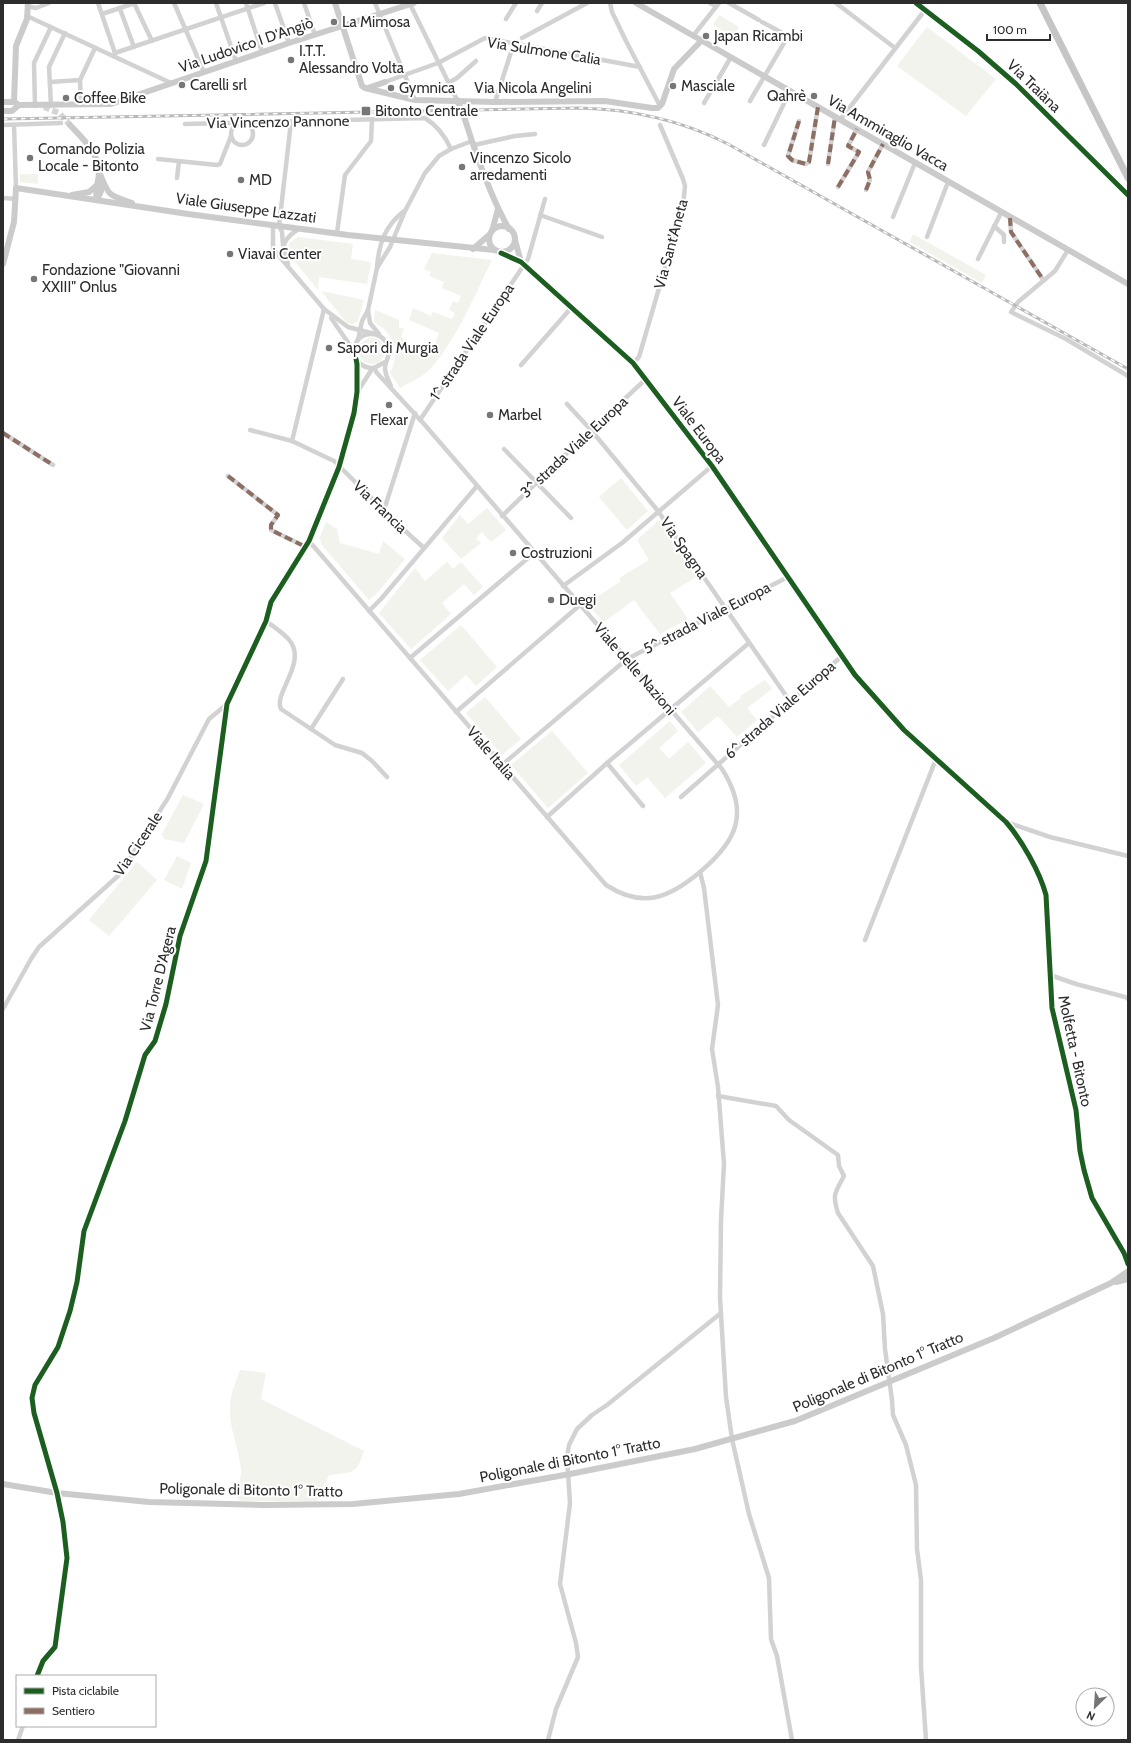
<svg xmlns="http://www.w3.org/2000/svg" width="1131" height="1743" viewBox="0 0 1131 1743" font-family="Cabin,sans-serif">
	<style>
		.green { fill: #f1f3ec }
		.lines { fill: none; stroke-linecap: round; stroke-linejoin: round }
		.secondary-tunnel { stroke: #d5d5d5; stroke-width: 6; stroke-dasharray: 6 3; stroke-linecap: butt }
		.street { stroke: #d2d2d2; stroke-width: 4.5 }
		.secondary { stroke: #cbcbcb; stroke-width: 6 }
		.primary { stroke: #c5c5c5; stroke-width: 7 }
		.rail-casing { stroke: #b9b9b9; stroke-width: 3 }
		.rail { stroke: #fff; stroke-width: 1.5; stroke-dasharray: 4.5; stroke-linecap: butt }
		.quiet { stroke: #8d6e63; stroke-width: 4; stroke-dasharray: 8 4; stroke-linecap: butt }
		.cycleway-casing { stroke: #fff; stroke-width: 8 }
		.cycleway { stroke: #1b5e20; stroke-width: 5 }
		.poi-dot { fill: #767676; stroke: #fff; stroke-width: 1.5 }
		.labels { text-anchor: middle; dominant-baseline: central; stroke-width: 4; stroke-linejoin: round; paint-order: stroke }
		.poi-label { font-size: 15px; fill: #2d2d2d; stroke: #fff; text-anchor: start }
		.street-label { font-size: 15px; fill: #2d2d2d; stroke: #fff }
	</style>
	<rect width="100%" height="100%" fill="#fff"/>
	<g class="green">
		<polygon points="719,15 739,27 733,37 713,25"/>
		<polygon points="927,27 996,79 966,116 897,66"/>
		<polygon points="20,174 38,174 38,184 20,182"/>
		<polygon points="913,234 986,275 982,283 910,242"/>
		<polygon points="298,237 353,244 351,259 371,262 367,284 319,277 318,290 289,254 289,243"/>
		<path d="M 432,253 L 492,260 C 474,296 458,337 431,368 C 423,377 411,382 400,388 L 390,373 C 397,360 398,343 386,331 C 383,327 378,325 374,322 L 375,310 L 399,320 L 399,327 L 404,329 L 401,337 L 404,338 L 401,347 L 426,357 L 429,348 L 433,349 L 439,333 L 409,320 L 413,308 L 429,315 L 430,317 L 433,312 L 452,319 L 455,313 L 449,310 L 453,301 L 458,303 L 461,296 L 442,288 L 444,282 L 429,276 L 431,272 L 424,269 Z"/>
		<polygon points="321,291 364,300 358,321 352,324 347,323"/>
		<circle cx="372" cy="351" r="13"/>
		<polygon points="621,478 648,511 627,530 599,497"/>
		<polygon points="487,508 506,530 491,542 482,532 476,538 481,543 461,559 442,538 460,515 468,524"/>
		<polygon points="659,520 696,577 670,593 688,619 660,634 634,600 604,622 587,604 621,581 619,578 649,560 637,540"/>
		<polygon points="326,522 337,529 340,543 379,554 383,541 405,559 378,592 369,600 321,544 320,537"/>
		<polygon points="447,562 453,569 461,562 483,587 474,595 464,584 442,603 451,614 411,649 379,613 415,568 425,581"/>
		<polygon points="461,625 497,667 476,686 466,675 448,691 420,660"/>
		<polygon points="765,680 772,689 747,708 757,720 737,737 718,716 698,732 681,712 710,686 729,707 741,698 740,696"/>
		<polygon points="485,697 521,739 502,755 466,713"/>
		<polygon points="670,721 678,731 659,748 669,759 688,742 706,763 665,798 647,777 636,786 619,765"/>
		<polygon points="552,731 588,773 548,808 511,765"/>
		<polygon points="183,795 204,804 184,843 164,839 162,834"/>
		<polygon points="177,856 191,863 182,889 164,880"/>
		<polygon points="137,862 157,880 109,936 89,920"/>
		<path d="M 240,1370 L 266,1373 L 261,1399 L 364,1451 C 356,1476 352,1472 329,1475 L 317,1501 L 242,1501 L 237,1498 C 236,1488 242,1479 241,1468 C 238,1445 226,1421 231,1397 C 233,1388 237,1379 240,1370 Z"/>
	</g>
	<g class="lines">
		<polyline class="secondary-tunnel" points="44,107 59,113 70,125"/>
		<g class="street">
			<polyline points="98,3 115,53"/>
			<polyline points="134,3 152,41"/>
			<polyline points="174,3 204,72"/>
			<polyline points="216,3 236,61"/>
			<polyline points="246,3 262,52"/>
			<polyline points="275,3 289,43"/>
			<polyline points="304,3 315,35"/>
			<polyline points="375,3 415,100"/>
			<polyline points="610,3 612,12 626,41 660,106"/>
			<polyline points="710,3 716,6"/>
			<polyline points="729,3 759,20"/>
			<polyline points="836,3 895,48"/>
			<polyline points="916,3 978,51 1016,84 1128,195"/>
			<polyline points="410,4 457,100"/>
			<polyline points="27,6 36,8 49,3"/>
			<polyline points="120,9 134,47"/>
			<polyline points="537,11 542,3"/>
			<polyline points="102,14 135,3"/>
			<polyline points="27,16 171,83"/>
			<polyline points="506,19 516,3"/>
			<polyline points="693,36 719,3"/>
			<polyline points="522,38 587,3"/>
			<polyline points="114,56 115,53 264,3"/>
			<polyline points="50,82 80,80"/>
			<polyline points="385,82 438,63 485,38 640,67"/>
			<polyline points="448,83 457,78 476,61"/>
			<polyline points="750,101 788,36 762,22"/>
			<polyline points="495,102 514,43"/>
			<polyline points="704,103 731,57"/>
			<polyline points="81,105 80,80 95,48"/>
			<polyline points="35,106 34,63 51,27"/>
			<polyline points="51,106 49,67 65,33"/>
			<polyline points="840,120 925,10"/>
			<polyline points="799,121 788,156 792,160 806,164 809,162 818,107"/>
			<circle cx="242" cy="134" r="11"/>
			<path d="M 185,124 L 425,118 C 438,126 445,136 451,149"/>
			<polyline points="3,125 61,123"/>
			<polyline points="14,125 16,188"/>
			<polyline points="474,145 515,136 535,134"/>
			<polyline points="764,145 790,91"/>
			<polyline points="158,159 217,165 220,164 231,136"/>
			<polyline points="828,164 835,117"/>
			<polyline points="177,178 179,161"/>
			<polyline points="838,187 859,152 848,146 857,129"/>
			<polyline points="866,190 870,180 868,172 883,144"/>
			<polyline points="3,198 16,199"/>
			<polyline points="540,215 602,237"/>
			<polyline points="893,217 915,163"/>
			<polyline points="1010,218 1011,232 1042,278"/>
			<polyline points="273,225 273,249 324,309 348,327 375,334"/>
			<polyline points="994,226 1004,235 1004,242"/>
			<polyline points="337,233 345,175 371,141 372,120"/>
			<polyline points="927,237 948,182"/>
			<polyline points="283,245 282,232 279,226 291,122"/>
			<polyline points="1068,250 1055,271 1018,302 1011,312 1066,339 1128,376"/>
			<polyline points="978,259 1001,213"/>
			<path d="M 288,264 C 280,245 283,239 300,228"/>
			<path d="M 377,267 C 379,243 385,226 404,211"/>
			<polyline points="368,310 370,323 379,334"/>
			<polyline points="331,318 354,351"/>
			<polyline points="358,340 362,321 368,310 377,268 390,247 405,211 425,173 439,156 451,149 472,141"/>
			<path d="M 385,362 L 374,368 C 349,369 348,335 370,334 C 381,333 390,343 389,353 C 388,359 385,362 385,368 C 385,374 388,380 391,386"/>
			<polyline points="633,363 639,357 683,206 685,186 683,179 660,125"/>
			<polyline points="521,365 572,307"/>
			<polyline points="358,391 372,369"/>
			<polyline points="567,404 591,430 658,511 789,700"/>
			<polyline points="420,420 528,259 545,199"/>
			<polyline points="250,430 292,441 334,461 403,529 424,548"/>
			<polyline points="3,433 53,465"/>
			<polyline points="292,441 324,309"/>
			<polyline points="504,449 571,518"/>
			<polyline points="228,476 278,515 271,525 271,530 306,547"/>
			<polyline points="384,510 415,413"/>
			<polyline points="502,516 591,430 646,379"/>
			<path d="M 309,541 L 606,885 C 643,909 669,898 700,872 C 737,841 750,813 722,769 L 424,424 L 377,373 L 374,368"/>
			<polyline points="563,586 622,543 712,466"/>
			<polyline points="369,611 381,599 477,486"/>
			<path d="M 266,621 C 274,627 284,633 290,641 C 307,663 273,694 281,709 L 335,745 L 362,753 L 372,761 L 387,777"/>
			<polyline points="410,658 534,553"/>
			<polyline points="456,712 580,605"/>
			<polyline points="311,729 343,679"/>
			<polyline points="607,763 643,806"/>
			<polyline points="502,765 627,659 788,577"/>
			<polyline points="681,797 842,656"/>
			<polyline points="547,817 607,763 749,643"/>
			<polyline points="1006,822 1050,837 1128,856"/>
			<polyline points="700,872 704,888 718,1005 712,1049 718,1087 724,1164 721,1220 720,1298 726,1397 732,1439 749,1514 769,1578 771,1639 777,1656 792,1740"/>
			<polyline points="865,940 936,759"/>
			<polyline points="1050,975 1076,984 1125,997 1128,999"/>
			<polyline points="3,1009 31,959 39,947 119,875 168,798 209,719 227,704"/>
			<path d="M 718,1096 L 776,1106 L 789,1120 L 838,1155 L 839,1166 L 844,1176 C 835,1193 832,1194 838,1213 L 873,1266 L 883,1314 L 885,1349 L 892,1400 L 893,1415 L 906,1445 L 916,1485 L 917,1549 L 921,1580 L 921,1667 L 926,1740"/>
			<polyline points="37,1676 43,1661 55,1647 67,1558 63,1522 57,1493 34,1413 32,1398 35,1385 58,1347 70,1311 77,1282 84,1231 125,1121 145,1055 155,1041 166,1004 180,936 206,861 227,704 266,621 271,602 309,541 339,467 354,413 357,392 357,364 356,359"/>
			<polyline points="18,1740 23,1726"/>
			<polyline points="548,1740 556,1709 578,1657 576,1643 560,1584 570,1503 567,1457 569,1445 577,1429 592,1415 607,1405 721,1313"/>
		</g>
		<g class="secondary">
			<polyline points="335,3 362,86 365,88 415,100 495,102 605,101 652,108 658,108 662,104 674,69 702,40"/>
			<polyline points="636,3 1128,284"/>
			<polyline points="368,88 385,82"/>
			<path d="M 457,100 C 464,113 467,127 472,141 C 482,171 493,201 509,229"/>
			<polyline points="3,102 14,102 16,103"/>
			<polyline points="14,102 16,46 27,19 28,3"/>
			<polyline points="19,105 111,104 289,43 414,3"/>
			<polyline points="3,111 12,111 19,105"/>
			<path d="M 70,125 C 82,138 99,153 99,172 C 99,183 94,190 97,200"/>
			<path d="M 100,174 C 109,197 109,195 132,203"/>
			<polyline points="72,195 89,192 96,186"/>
			<polyline points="97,200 101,191 101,182"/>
			<circle cx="502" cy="239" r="13"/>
			<polyline points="492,231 498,209"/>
			<polyline points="515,240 521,262"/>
			<polyline points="473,249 489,235"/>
			<path d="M 501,253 L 521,262 L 633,363 L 712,466 L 855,675 L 904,730 L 1006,822 C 1021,839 1040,872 1046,895 L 1052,1008 L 1076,1110 L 1080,1151 L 1084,1170 L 1092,1198 L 1124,1253 L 1128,1264"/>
			<polyline points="3,264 14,222 16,188 188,214 348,235 494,250"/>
			<polyline points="1116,1282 1128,1279"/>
			<polyline points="3,1484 57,1493 149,1502 264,1505 353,1504 459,1494 570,1474 695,1449 795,1421 994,1338 1111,1283 1127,1272"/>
		</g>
		<polyline class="primary" points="1040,3 1128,178"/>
		<g class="rail-casing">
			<path id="rail" d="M 3,119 L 579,108 C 631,109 681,120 728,144 L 1128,369"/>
		</g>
		<use href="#rail" class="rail"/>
		<g class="quiet">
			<polyline points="799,121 788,156 792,160 806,164 809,162 818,107"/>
			<polyline points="828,164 835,117"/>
			<polyline points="838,187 859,152 848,146 857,129"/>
			<polyline points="866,190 870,180 868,172 883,144"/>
			<polyline points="1010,218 1011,232 1042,278"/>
			<polyline points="3,433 53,465"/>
			<polyline points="228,476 278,515 271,525 271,530 306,547"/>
		</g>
		<g class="cycleway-casing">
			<g id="cycleway">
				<polyline points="916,3 978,51 1016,84 1128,195"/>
				<path d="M 501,253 L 521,262 L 633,363 L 712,466 L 855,675 L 904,730 L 1006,822 C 1021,839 1040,872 1046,895 L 1052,1008 L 1076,1110 L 1080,1151 L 1084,1170 L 1092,1198 L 1124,1253 L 1128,1264"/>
				<polyline points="37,1676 43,1661 55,1647 67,1558 63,1522 57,1493 34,1413 32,1398 35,1385 58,1347 70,1311 77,1282 84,1231 125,1121 145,1055 155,1041 166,1004 180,936 206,861 227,704 266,621 271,602 309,541 339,467 354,413 357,392 357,364 356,359"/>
			</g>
		</g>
		<use href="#cycleway" class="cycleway"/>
	</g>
	<g class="poi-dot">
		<circle cx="334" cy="22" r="4"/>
		<circle cx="706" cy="36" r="4"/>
		<circle cx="291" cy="60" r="4"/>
		<circle cx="182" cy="85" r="4"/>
		<circle cx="673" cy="86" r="4"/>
		<circle cx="391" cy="88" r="4"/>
		<circle cx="814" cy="96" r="4"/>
		<circle cx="66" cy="98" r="4"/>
		<rect x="361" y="106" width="10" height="10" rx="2"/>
		<circle cx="30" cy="158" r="4"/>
		<circle cx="462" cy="167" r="4"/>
		<circle cx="241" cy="180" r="4"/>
		<circle cx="230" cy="254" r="4"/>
		<circle cx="34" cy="279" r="4"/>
		<circle cx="329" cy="348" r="4"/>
		<circle cx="389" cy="405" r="4"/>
		<circle cx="490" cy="415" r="4"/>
		<circle cx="513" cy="553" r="4"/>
		<circle cx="551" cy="600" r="4"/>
	</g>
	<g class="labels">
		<g class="poi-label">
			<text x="342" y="22">La Mimosa</text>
			<text x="714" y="36">Japan Ricambi</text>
			<text x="299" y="51">I.T.T.<tspan x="299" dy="17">Alessandro Volta</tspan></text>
			<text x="190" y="85">Carelli srl</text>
			<text x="681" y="86">Masciale</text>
			<text x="399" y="88">Gymnica</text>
			<text x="806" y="96" text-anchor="end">Qahrè</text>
			<text x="74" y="98">Coffee Bike</text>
			<text x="375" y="111">Bitonto Centrale</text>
			<text x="38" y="149">Comando Polizia<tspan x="38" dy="17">Locale - Bitonto</tspan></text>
			<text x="470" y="158">Vincenzo Sicolo<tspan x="470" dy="17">arredamenti</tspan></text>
			<text x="249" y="180">MD</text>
			<text x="238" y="254">Viavai Center</text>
			<text x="42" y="270">Fondazione "Giovanni<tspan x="42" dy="17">XXIII" Onlus</tspan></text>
			<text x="337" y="348">Sapori di Murgia</text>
			<text x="498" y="415">Marbel</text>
			<text x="389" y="420" text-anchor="middle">Flexar</text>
			<text x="521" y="553">Costruzioni</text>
			<text x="559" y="600">Duegi</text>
		</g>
		<g class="street-label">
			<text transform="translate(246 45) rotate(-19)">Via Ludovico I D'Angiò</text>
			<text transform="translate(544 51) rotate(9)">Via Sulmone Calia</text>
			<text transform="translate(1034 86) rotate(44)">Via Traiàna</text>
			<text x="533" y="88">Via Nicola Angelini</text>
			<text transform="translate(278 122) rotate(-1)">Via Vincenzo Pannone</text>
			<text transform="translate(888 133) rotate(30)">Via Ammiraglio Vacca</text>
			<text transform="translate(246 208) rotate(8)">Viale Giuseppe Lazzati</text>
			<text transform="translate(671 244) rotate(-75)">Via Sant'Aneta</text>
			<text transform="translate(472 342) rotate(-56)">1^ strada Viale Europa</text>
			<text transform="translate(699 430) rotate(53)">Viale Europa</text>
			<text transform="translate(574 447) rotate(-43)">3^ strada Viale Europa</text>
			<text transform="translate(380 507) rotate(44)">Via Francia</text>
			<text transform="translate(684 548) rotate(55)">Via Spagna</text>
			<text transform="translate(707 618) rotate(-27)">5^ strada Viale Europa</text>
			<text transform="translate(635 669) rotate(49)">Viale delle Nazioni</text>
			<text transform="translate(780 710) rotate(-41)">6^ strada Viale Europa</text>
			<text transform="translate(491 753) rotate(49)">Viale Italia</text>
			<text transform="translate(138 844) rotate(-56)">Via Cicerale</text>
			<text transform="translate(158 979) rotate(-76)">Via Torre D'Agera</text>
			<text transform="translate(1075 1051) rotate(78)">Molfetta - Bitonto</text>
			<text transform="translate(878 1372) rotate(-23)">Poligonale di Bitonto 1° Tratto</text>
			<text transform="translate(570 1460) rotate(-11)">Poligonale di Bitonto 1° Tratto</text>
			<text transform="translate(251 1490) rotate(1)">Poligonale di Bitonto 1° Tratto</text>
		</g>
	</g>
	<rect width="1131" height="1743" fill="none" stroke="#2d2d2d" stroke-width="8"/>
	<rect x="16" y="1675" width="140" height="52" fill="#ffffff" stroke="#ababab"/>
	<rect x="24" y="1688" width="20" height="6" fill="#1b5e20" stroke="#ababab"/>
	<text x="52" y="1695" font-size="12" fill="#2d2d2d">Pista ciclabile</text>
	<rect x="24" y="1708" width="20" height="6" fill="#8d6e63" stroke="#ababab"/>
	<text x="52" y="1715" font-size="12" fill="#2d2d2d">Sentiero</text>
	<g transform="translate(1095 1707) rotate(205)"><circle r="19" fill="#ffffff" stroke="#ababab"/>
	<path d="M0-3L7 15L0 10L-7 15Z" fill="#767676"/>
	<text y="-6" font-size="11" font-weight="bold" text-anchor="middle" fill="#2d2d2d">N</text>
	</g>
	<path d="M987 34v6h63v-6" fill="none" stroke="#2d2d2d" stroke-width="2"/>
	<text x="993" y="34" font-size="12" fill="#2d2d2d" stroke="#ffffff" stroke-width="3" paint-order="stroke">100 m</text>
</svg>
